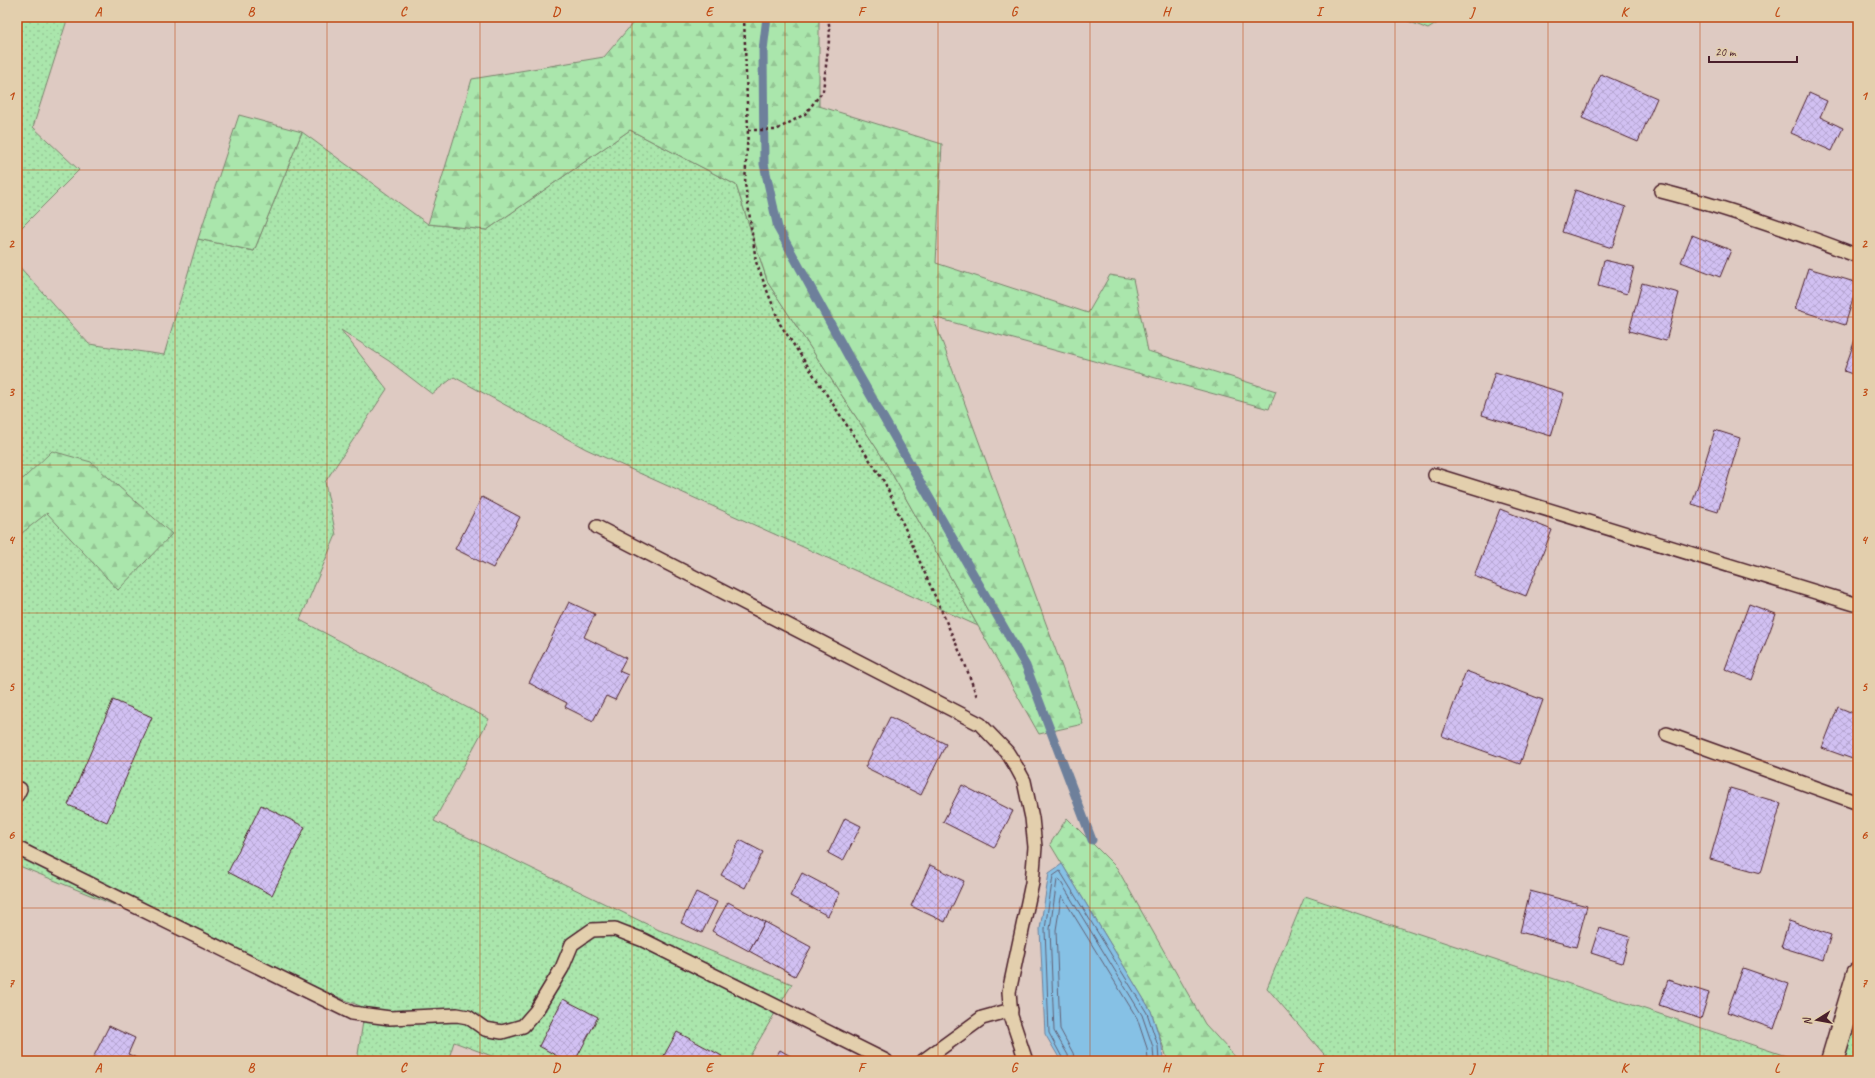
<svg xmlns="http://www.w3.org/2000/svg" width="1875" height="1078" viewBox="0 0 1875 1078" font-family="Caveat,sans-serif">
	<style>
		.grass { fill: url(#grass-dots); stroke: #7a826c }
		.forest { fill: url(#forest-firs); stroke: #7a826c }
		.garden { fill: #aae6ac; stroke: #7a826c }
		.water { fill: #86c1e5; stroke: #6e809b }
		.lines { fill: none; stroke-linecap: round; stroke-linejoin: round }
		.shore { stroke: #626075; stroke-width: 1 }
		.stream { stroke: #6e809b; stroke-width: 9 }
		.building { fill: url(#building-cross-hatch); stroke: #4a1f2b }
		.service-casing { stroke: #4a1f2b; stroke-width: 16 }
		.minor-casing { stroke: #4a1f2b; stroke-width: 25 }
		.path { stroke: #4a1f2b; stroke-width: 2.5; stroke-dasharray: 3 3; stroke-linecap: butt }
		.service { stroke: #e3cfad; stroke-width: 13 }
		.minor { stroke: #e3cfad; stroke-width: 22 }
		.grid { fill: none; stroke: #c04a14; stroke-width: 1; stroke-opacity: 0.55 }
		.neatline { fill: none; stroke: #c04a14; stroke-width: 1.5 }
		.grid-label { font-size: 13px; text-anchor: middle; font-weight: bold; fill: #c04a14 }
	</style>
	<defs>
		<pattern id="grass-dots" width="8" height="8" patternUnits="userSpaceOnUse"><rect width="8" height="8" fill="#aae6ac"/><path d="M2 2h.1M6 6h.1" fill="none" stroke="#94c594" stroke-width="1.8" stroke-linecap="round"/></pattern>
		<pattern id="forest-firs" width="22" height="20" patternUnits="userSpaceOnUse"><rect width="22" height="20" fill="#aae6ac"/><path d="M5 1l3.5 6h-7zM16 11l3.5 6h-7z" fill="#94c594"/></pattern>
		<pattern id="building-cross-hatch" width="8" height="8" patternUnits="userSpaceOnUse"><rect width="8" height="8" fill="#d1c0f2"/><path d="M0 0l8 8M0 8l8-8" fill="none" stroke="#b5a5d0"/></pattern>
	</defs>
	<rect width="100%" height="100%" fill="#decac2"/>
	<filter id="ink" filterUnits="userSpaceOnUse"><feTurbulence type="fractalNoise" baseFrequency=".025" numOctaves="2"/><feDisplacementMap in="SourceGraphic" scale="8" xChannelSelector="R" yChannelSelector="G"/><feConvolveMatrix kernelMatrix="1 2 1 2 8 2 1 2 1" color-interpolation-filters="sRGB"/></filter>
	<g filter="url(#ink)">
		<g class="grass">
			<polygon points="17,17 68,17 33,127 79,170 17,232"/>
			<polygon points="630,130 736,185 768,283 883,458 978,626 586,449 454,377 432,394 389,361 341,330 387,389 325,482 336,535 300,620 489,719 434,821 659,930 792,984 747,1061 505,1061 454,1042 448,1061 357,1061 365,1008 17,865 17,264 89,344 164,355 198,239 254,251 302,132 428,224 487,230"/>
			<polygon points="1305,896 1801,1061 1330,1061 1267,988"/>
			<polygon points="1858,1018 1858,1061 1844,1061"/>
		</g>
		<g class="forest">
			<polygon points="638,17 819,17 819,106 942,144 936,263 1088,313 1110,275 1133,279 1148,351 1276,391 1269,409 933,317 1083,724 1039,734 883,458 768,283 736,185 630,130 487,230 428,224 472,79 604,57"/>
			<polygon points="239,115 302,132 254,251 198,239"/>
			<polygon points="52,451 91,462 172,534 118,590 47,513 17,537 17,481 24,478"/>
			<polygon points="1067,818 1117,868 1205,1024 1239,1061 1168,1061 1151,1011 1050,844"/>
		</g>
		<polygon class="garden" points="1398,17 1447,17 1428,29"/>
		<polygon class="water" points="1062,864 1151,1011 1162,1046 1163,1061 1061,1061 1045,1034 1040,929 1049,873"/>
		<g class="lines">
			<g class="shore">
				<polyline points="1064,1061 1049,1033 1045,929 1053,876 1060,871 1147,1013 1158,1046 1159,1061"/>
				<polyline points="1069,1061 1068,1055 1054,1031 1050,929 1057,880 1059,879 1142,1015 1153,1047 1154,1061"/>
				<polyline points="1075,1061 1073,1053 1060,1029 1056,930 1061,898 1062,896 1137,1018 1147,1048 1148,1061"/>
			</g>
			<polyline class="stream" points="767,17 763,50 764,164 778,228 856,370 1026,666 1092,840"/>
		</g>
		<g class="building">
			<polygon points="1601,74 1657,98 1638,142 1582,118"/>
			<polygon points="1809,93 1827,101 1820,117 1843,128 1832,151 1791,133"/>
			<polygon points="1575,190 1626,207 1612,248 1562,232"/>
			<polygon points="1692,235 1731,250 1720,277 1681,262"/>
			<polygon points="1604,260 1634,267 1627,294 1598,286"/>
			<polygon points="1808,268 1858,283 1845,325 1795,309"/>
			<polygon points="1642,283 1679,293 1666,341 1629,331"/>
			<polygon points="1857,334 1858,334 1858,376 1844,371"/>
			<polygon points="1495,372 1564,393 1551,436 1482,415"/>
			<polygon points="1715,430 1740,438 1718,512 1692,504"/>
			<polygon points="482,497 520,517 493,568 455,549"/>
			<polygon points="1500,509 1552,530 1526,596 1474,576"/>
			<polygon points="569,602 595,614 584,637 626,658 619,671 628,675 615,700 606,696 593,721 565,707 567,703 529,683"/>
			<polygon points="1749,604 1776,614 1752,680 1725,669"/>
			<polygon points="1466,671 1543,700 1520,764 1442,736"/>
			<polygon points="113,700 152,717 107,822 68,805"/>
			<polygon points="1838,707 1858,715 1858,761 1822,748"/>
			<polygon points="890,717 946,744 921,795 865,767"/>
			<polygon points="962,785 1013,811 994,848 943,822"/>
			<polygon points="1730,788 1781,803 1761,873 1710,859"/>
			<polygon points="261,805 305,827 272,895 228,872"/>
			<polygon points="845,818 861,826 843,861 828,853"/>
			<polygon points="740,840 763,852 745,888 721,875"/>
			<polygon points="930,865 964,881 945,922 911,906"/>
			<polygon points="802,873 840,893 828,916 790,896"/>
			<polygon points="1530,891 1587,906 1576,947 1520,932"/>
			<polygon points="696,892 717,902 702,933 681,923"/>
			<polygon points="728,902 765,922 749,951 712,931"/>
			<polygon points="1789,921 1831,935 1823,960 1781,947"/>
			<polygon points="765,922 811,947 795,976 749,951"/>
			<polygon points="1599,928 1630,937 1622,963 1591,953"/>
			<polygon points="1743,968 1789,984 1774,1029 1727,1012"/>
			<polygon points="1668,980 1709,993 1701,1019 1659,1005"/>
			<polygon points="563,999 598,1017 575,1061 566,1061 539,1046"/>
			<polygon points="109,1026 135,1038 128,1054 143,1061 100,1061 93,1058"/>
			<polygon points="677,1032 722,1056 720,1061 661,1061"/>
			<polygon points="780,1050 799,1061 773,1061"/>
		</g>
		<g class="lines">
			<g class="service-casing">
				<g id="service">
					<path d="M 1661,191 C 1728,208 1793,231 1858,256"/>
					<polyline points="1435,475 1858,605"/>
					<polyline points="597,527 980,724 1007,752 1017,768 1024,781 1032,818 1035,847 1032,883 1009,992 1011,1016 1026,1061"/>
					<polyline points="1667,734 1858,803"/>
					<polyline points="17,795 20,789"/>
					<polyline points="17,848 352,1013 390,1018 457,1015 468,1017 485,1029 502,1032 523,1026 536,1011 562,968 572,944 592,930 615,929 643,940 886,1061"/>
					<polyline points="923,1061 982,1018 1011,1010"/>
				</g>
			</g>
			<g class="minor-casing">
				<polyline id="minor" points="1832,1061 1858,974"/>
			</g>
			<g class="path">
				<polyline points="744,17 748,130 745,183 756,262 780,324 885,483 965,664 977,697"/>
				<polyline points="748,130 776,130 805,114 823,91 830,32 828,17"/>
			</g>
			<use href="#service" class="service"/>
			<use href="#minor" class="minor"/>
		</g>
	</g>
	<path class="grid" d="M 175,17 L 175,1061M 327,17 L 327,1061M 480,17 L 480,1061M 632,17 L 632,1061M 785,17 L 785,1061M 938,17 L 938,1061M 1090,17 L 1090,1061M 1243,17 L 1243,1061M 1395,17 L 1395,1061M 1548,17 L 1548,1061M 1700,17 L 1700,1061M 17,170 L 1858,170M 17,317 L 1858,317M 17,465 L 1858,465M 17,613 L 1858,613M 17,761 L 1858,761M 17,908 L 1858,908"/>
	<rect width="1875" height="1078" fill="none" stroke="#e3cfad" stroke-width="44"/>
	<g transform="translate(1817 1020) rotate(259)" stroke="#e3cfad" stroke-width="3" paint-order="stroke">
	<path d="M0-3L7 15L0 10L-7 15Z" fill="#4a1f2b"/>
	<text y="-6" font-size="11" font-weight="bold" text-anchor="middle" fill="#4a1f2b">N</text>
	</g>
	<path d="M1709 56v6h88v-6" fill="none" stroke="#4a1f2b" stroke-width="2"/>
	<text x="1715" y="56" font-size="12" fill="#4a1f2b" stroke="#e3cfad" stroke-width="3" paint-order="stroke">20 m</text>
	<rect x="22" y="22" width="1831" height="1034" class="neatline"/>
	<g class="grid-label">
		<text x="98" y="16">A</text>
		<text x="251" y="16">B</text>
		<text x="403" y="16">C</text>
		<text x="556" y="16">D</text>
		<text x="709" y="16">E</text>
		<text x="861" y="16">F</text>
		<text x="1014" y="16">G</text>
		<text x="1166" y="16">H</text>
		<text x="1319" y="16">I</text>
		<text x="1472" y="16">J</text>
		<text x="1624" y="16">K</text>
		<text x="1777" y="16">L</text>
		<text x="11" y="100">1</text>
		<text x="1864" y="100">1</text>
		<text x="11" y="248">2</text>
		<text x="1864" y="248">2</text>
		<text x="11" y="396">3</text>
		<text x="1864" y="396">3</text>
		<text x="11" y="544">4</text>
		<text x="1864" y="544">4</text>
		<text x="11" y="691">5</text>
		<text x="1864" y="691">5</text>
		<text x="11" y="839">6</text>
		<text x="1864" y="839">6</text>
		<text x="11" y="987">7</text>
		<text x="1864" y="987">7</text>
		<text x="98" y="1072">A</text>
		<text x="251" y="1072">B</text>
		<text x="403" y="1072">C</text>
		<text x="556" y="1072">D</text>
		<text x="709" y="1072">E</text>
		<text x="861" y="1072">F</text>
		<text x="1014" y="1072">G</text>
		<text x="1166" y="1072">H</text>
		<text x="1319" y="1072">I</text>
		<text x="1472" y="1072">J</text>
		<text x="1624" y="1072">K</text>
		<text x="1777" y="1072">L</text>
	</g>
</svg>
